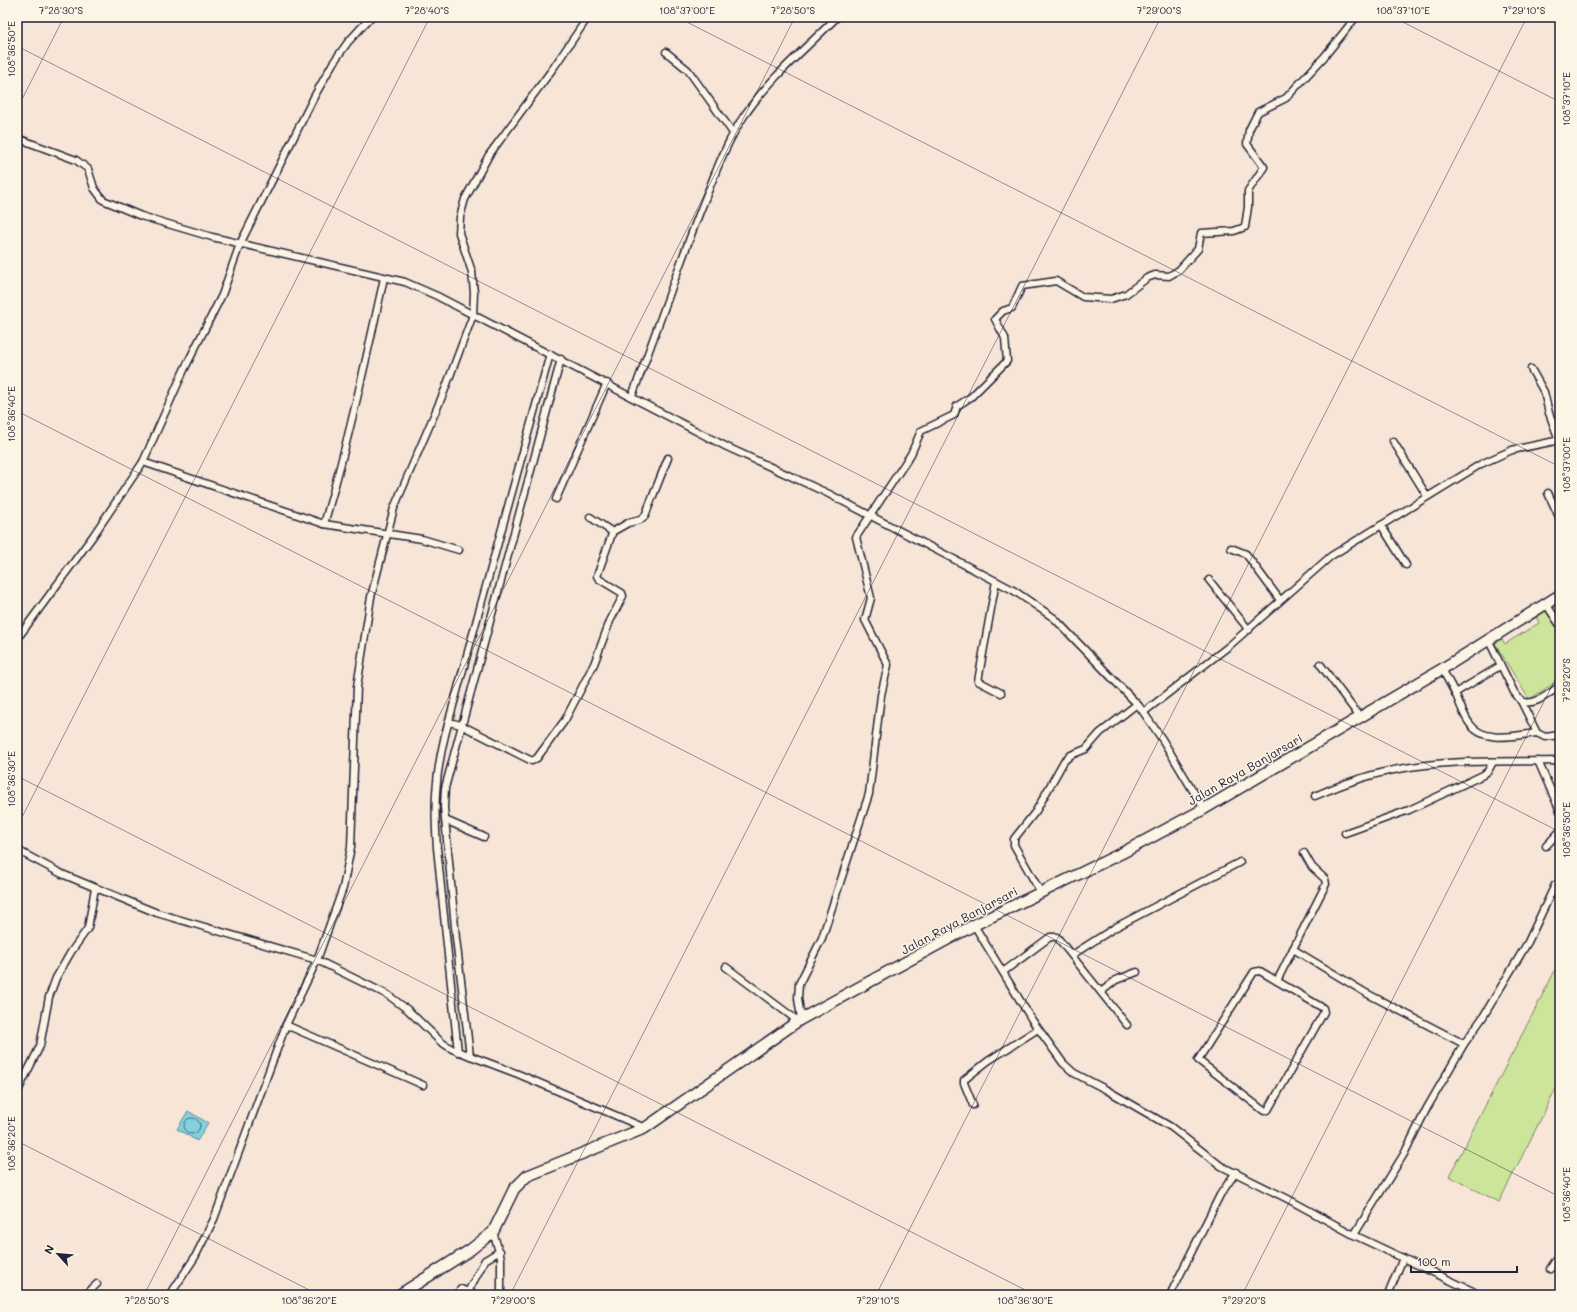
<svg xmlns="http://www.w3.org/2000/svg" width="1577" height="1312" viewBox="0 0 1577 1312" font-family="Mali,sans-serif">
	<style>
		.green { fill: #cde59a; stroke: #78846a }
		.water { fill: #81d2dc; stroke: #5b8c9c }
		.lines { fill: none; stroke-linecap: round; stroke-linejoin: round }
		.shore { stroke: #48687b; stroke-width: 1 }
		.minor-casing { stroke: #22223b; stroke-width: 9 }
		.trunk-casing { stroke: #22223b; stroke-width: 13 }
		.minor { stroke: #fcf5e5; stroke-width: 6 }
		.trunk { stroke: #fcf5e5; stroke-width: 10 }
		.ticks { fill: none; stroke: #22223b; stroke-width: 1; stroke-opacity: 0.45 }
		.labels { text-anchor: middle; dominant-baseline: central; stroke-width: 3; stroke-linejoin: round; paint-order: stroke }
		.street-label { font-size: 12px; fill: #22223b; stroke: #fcf5e5 }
		.neatline { fill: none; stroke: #22223b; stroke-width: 1.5 }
		.ticks-label { font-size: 10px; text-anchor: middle; fill: #22223b }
	</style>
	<rect width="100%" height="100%" fill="#f7e5d7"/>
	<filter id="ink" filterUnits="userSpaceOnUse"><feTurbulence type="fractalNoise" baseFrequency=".025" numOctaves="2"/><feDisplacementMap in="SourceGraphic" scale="8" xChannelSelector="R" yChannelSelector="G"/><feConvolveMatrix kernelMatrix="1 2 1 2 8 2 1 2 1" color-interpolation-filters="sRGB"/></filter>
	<g filter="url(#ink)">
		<g class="green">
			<polygon points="1545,610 1560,633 1560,679 1530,699 1527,696 1494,642 1501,638 1505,644 1539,623 1536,616"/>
			<polygon points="1560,961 1560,1081 1499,1202 1449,1176"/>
		</g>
		<polygon class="water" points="188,1111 208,1123 197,1141 177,1129"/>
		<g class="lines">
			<circle class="shore" cx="192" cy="1126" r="8"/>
			<g class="minor-casing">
				<g id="minor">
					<polyline points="666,52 688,70 733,133"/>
					<polyline points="17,138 76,160 88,169 94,188 103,200 141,216 212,237 405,282 437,296 727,447 827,493 1013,590 1054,618 1139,706 1162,739 1204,809"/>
					<polyline points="1531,369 1544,392 1549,413 1559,440"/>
					<path d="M 632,396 C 656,334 677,270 701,209 C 714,177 725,144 744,116 C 770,78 805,49 837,17"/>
					<polyline points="1393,441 1427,496"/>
					<polyline points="143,462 324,524 422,539 459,550"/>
					<polyline points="1548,493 1560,519"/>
					<polyline points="556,499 607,383"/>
					<path d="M 324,524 C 348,443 366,360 384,278"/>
					<polyline points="1381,525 1406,565"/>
					<polyline points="612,532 628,523 640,520 645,516 668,458"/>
					<polyline points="1231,548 1246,554 1280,600"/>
					<polyline points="1209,580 1249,630"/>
					<polyline points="996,581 978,681 1001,693"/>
					<polyline points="1546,604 1560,625"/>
					<polyline points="17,639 93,536 143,462 184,370 222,295 240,244 314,97 333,63 348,42 371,17"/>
					<path d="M 1488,639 L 1514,692 L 1521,701 C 1535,707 1549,693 1560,686"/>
					<polyline points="1320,664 1359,716"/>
					<polyline points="1442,669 1455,693 1500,666"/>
					<path d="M 1455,693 C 1460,703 1463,715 1470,724 C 1484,744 1516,735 1537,733"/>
					<polyline points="1521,701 1537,733 1545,737 1560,735"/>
					<polyline points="1144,712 1229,646 1331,556 1481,464 1512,450 1560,440"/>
					<polyline points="449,722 461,725 532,761 537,758 565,720 594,664 610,621 623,596 622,593 599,579 597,576 612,534 611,531 590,517"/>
					<polyline points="1538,761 1560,811"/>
					<path d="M 1315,796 C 1342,784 1370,774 1399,769 C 1452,759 1506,762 1560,761"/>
					<polyline points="445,820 484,837"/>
					<polyline points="1345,833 1409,810 1483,775 1488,771 1493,762"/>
					<polyline points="1546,846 1560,831"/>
					<polyline points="17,850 62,874 157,913 317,960 388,995 408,1010 441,1042 452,1049 518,1074 645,1128"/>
					<polyline points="1304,853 1312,867 1325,879 1326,884 1293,949 1366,993 1464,1044"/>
					<polyline points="1041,893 1014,845 1014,839 1036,811 1064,761 1071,755 1086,749 1100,733 1137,704"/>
					<polyline points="974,925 1032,1020 1063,1063 1074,1073 1105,1089 1171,1127 1221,1166 1286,1198 1354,1235 1481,1295"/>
					<polyline points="1072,955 1116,927 1240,862"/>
					<polyline points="726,967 798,1021"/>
					<polygon points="1260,971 1323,1008 1324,1012 1268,1110 1264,1111 1198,1060 1254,972"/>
					<polyline points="1003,972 1050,937 1057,937 1127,1025"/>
					<polyline points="1277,981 1293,949"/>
					<polyline points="1101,992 1116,980 1137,972"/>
					<polyline points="801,1019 798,998 799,984 822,938 869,794 881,695 888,665 865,620 871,598 856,537 911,454 921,431 954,415 957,406 971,397 1007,361 1005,338 995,319 1003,311 1012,308 1022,286 1056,281 1083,297 1111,299 1126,294 1147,278 1155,275 1169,276 1179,270 1198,249 1201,233 1234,231 1245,227 1248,207 1248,191 1264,167 1247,144 1249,130 1258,112 1286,98 1324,57 1356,17"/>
					<polyline points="286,1025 423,1085"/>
					<path d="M 458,1052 L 437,848 C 434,805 435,777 445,735 L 550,354"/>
					<polyline points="470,1056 456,938 444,807 445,788 561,359"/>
					<polyline points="17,1093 40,1046 49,997 56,978 71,952 88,928 95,888"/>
					<polyline points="973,1105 964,1083 964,1080 988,1061 1038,1029"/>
					<polyline points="493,1232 501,1258 501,1295"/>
					<polyline points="1354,1235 1404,1154 1427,1108 1464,1044 1483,1017 1528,942 1555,885 1560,882"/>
					<polyline points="1550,1269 1560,1254"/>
					<polyline points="468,1292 485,1260 500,1251"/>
					<polyline points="85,1295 97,1284"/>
					<polyline points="170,1295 195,1257 214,1219 286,1025 317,960 343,888 351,847 357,687 371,597 394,508 444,392 473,315 474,293 472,272 459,233 460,217 465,199 489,155 554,67 588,17"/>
					<polyline points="456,1295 461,1289 475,1295"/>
					<polyline points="1170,1295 1220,1195 1236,1172"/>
					<polyline points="1388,1295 1403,1258"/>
				</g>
			</g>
			<g class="trunk-casing">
				<polyline id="trunk" points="399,1295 470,1250 493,1232 514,1189 527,1176 645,1128 801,1019 974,925 1122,853 1204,809 1442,669 1560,595"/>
			</g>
			<use href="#minor" class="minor"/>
			<use href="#trunk" class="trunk"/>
		</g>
	</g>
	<path class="ticks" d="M 677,17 L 1560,467M 1393,17 L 1560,102M 17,46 L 1560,832M 17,109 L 64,17M 17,411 L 1560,1197M 17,776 L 1035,1295M 17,827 L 430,17M 17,1141 L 319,1295M 144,1295 L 795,17M 510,1295 L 1161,17M 876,1295 L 1527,17M 1242,1295 L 1560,670"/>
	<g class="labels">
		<g class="street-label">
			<text transform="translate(1245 769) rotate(-30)">Jalan Raya Banjarsari</text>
			<text transform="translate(959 920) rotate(-28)">Jalan Raya Banjarsari</text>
		</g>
	</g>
	<rect width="1577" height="1312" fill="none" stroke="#fcf5e5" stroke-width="44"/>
	<g transform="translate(58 1254) rotate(297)" stroke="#fcf5e5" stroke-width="3" paint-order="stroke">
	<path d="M0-3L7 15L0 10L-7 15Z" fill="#22223b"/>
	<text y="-6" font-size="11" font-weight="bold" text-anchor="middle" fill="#22223b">N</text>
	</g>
	<path d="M1411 1266v6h106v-6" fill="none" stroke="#22223b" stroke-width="2"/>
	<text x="1417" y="1266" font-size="12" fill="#22223b" stroke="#fcf5e5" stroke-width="3" paint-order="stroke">100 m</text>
	<rect x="22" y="22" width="1533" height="1268" class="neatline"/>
	<g class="ticks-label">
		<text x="61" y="14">7°28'30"S</text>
		<text x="427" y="14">7°28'40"S</text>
		<text x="687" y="14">108°37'00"E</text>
		<text x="793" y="14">7°28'50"S</text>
		<text x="1159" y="14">7°29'00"S</text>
		<text x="1403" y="14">108°37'10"E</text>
		<text x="1524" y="14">7°29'10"S</text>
		<text transform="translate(11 49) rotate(-90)" y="4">108°36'50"E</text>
		<text transform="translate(1566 99) rotate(-90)" y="4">108°37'10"E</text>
		<text transform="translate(11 414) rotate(-90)" y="4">108°36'40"E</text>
		<text transform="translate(1566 465) rotate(-90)" y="4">108°37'00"E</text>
		<text transform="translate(1566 680) rotate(-90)" y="4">7°29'20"S</text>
		<text transform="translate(11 779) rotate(-90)" y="4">108°36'30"E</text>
		<text transform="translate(1566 830) rotate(-90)" y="4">108°36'50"E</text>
		<text transform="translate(11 1144) rotate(-90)" y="4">108°36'20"E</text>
		<text transform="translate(1566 1195) rotate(-90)" y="4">108°36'40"E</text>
		<text x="147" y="1304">7°28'50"S</text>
		<text x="309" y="1304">108°36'20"E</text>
		<text x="513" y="1304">7°29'00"S</text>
		<text x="878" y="1304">7°29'10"S</text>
		<text x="1025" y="1304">108°36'30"E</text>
		<text x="1244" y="1304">7°29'20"S</text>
	</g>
</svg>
